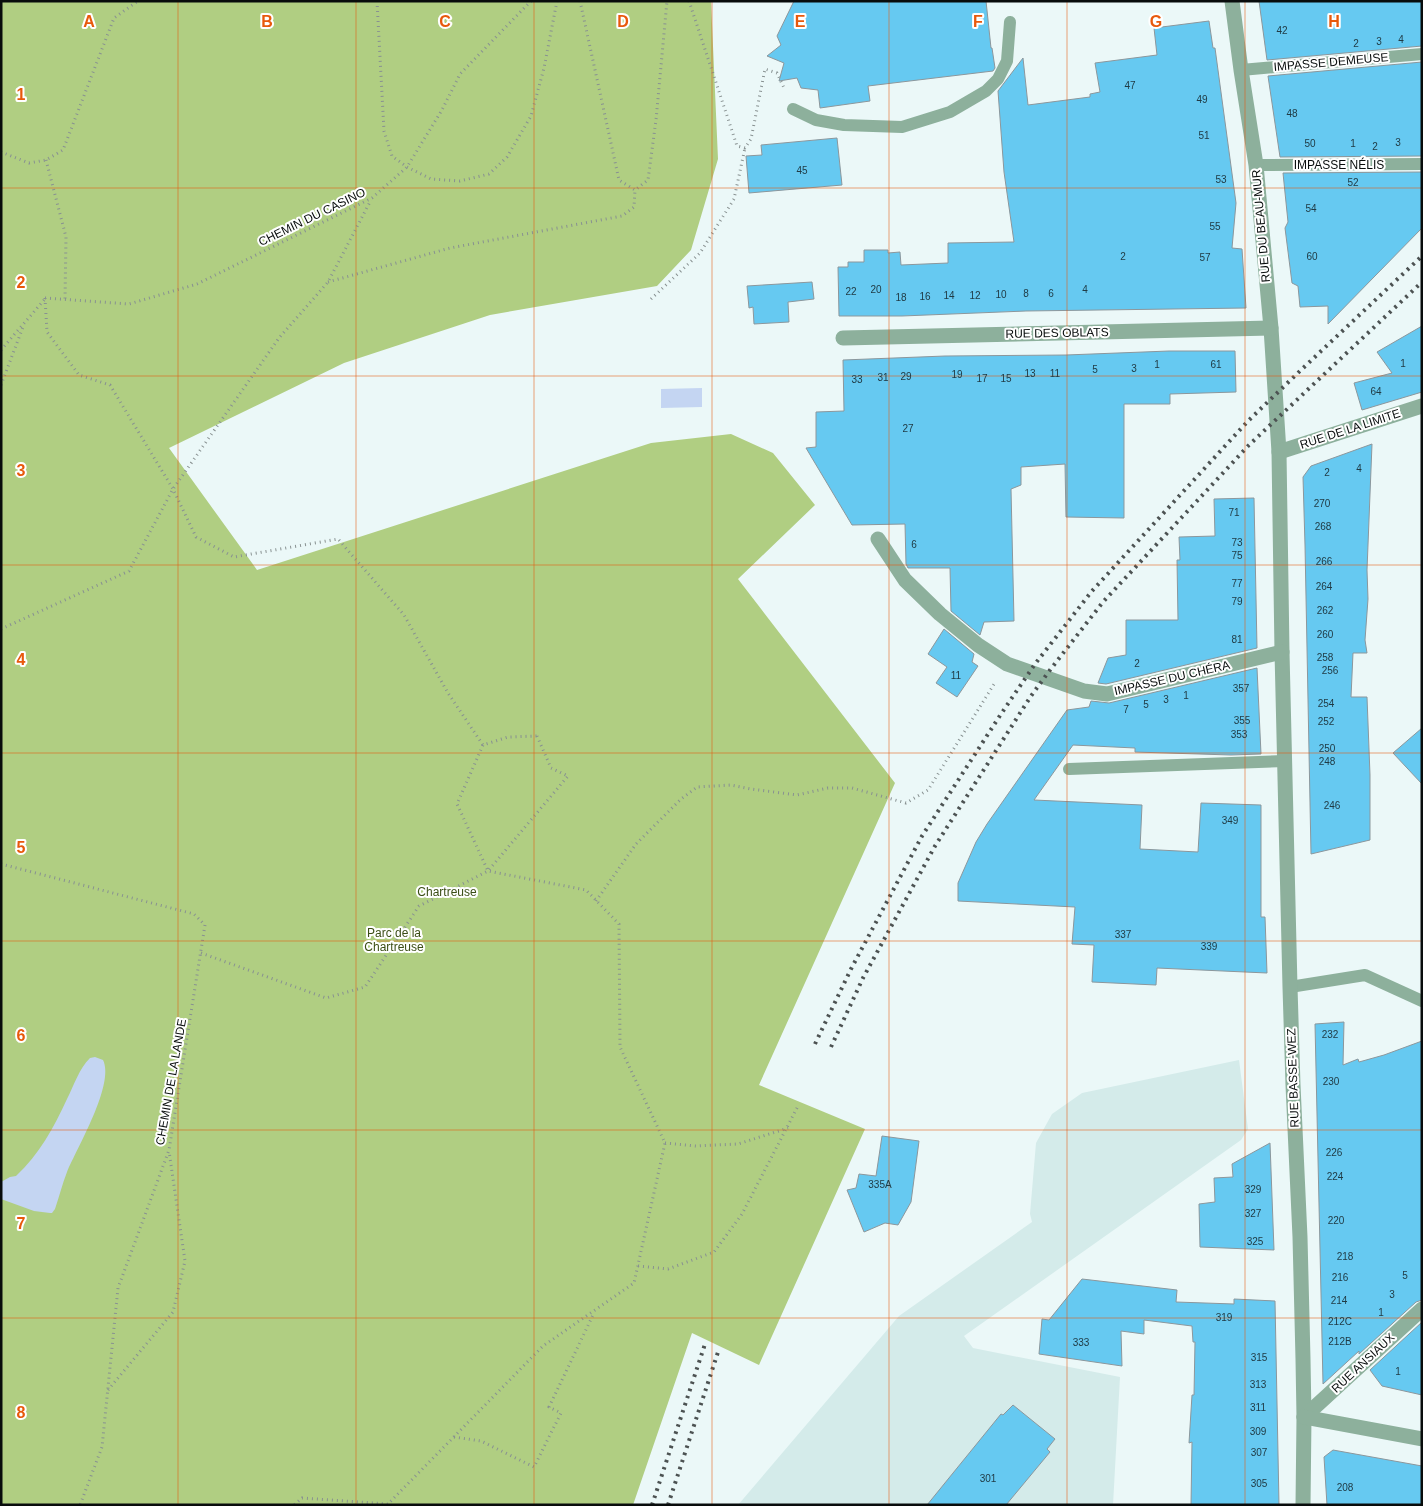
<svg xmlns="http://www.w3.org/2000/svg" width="1423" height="1506" viewBox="0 0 1423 1506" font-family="Helvetica,sans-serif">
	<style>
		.built { fill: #d4ebea }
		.green { fill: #b0ce82 }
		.water { fill: #c4d5f2 }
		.building { fill: #66c9f1; stroke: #8c979c }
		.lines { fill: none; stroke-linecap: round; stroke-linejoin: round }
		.path { stroke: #889191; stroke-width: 3; stroke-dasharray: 1 4; stroke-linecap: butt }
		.service { stroke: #8db09c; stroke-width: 12 }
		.minor { stroke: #8db09c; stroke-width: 15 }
		.rail { stroke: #4c5252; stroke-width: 4; stroke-dasharray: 2.5 5; stroke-linecap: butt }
		.grid { fill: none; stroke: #e8590c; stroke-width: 1; stroke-opacity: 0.55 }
		.labels { text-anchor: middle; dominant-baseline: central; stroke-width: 4; stroke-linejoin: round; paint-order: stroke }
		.number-label { font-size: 10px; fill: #203b45 }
		.street-label { font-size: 12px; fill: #080c0c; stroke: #fff }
		.park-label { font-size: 12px; fill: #3b4e16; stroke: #fff }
		.grid-label { font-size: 16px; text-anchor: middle; font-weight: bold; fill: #e8590c; stroke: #fff; stroke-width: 4; stroke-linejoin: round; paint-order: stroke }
	</style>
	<rect width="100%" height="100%" fill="#ebf8f8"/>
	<polygon class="built" points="1239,1060 1248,1129 1241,1140 964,1336 973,1348 1120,1377 1113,1505 738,1505 899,1316 1032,1222 1030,1214 1036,1143 1052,1114 1082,1093"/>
	<polygon class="green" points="1,1 711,1 718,159 691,250 657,286 490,315 344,363 169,448 257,570 651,443 731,434 773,453 815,505 738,579 895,783 759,1085 865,1129 759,1365 692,1333 633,1505 1,1505"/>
	<g class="water">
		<polygon points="702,388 702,407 661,408 661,389"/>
		<path d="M 95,1057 L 103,1060 C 115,1084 77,1148 67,1172 C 62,1185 59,1197 55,1209 L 52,1213 L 50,1213 L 34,1211 L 1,1199 L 1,1182 L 10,1177 L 16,1176 C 39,1155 54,1127 67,1099 C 74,1085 79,1069 90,1058 Z"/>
	</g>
	<g class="building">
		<polygon points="794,1 986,1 991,48 992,48 995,68 993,71 868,86 870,101 820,108 818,90 801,88 797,78 779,81 784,63 767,56 781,45 777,36"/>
		<polygon points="1259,1 1422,1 1422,46 1267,60"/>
		<polygon points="1209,21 1213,48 1215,48 1236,203 1232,248 1242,249 1246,308 1026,311 902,316 839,316 838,267 848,267 848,262 864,262 864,250 888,250 888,253 900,252 901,265 948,263 948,243 1014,242 1004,172 998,91 1023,58 1028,105 1090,97 1090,94 1100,92 1095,63 1157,55 1154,28"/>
		<polygon points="1422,62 1422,156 1280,157 1268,76"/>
		<polygon points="837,138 842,185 749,193 746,156 762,155 761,145"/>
		<polygon points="1422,172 1422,228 1328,324 1328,306 1300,307 1298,286 1292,283 1285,228 1288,222 1283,173"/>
		<polygon points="812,282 814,299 788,302 789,322 754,324 753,307 749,308 747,286"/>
		<polygon points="1422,326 1422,392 1362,410 1354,383 1392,373 1377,352"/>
		<polygon points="1169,351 1235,351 1236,392 1170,394 1170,404 1124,404 1124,518 1066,517 1065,464 1021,467 1021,485 1011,489 1014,621 984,622 980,635 951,611 950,568 908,568 906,564 905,524 852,525 806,448 816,447 816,412 844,411 843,360 945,356 1066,355"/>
		<polygon points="1372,444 1367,570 1368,599 1365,640 1367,653 1353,653 1351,697 1367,697 1370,775 1370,840 1311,854 1305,545 1303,477 1311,466"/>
		<polygon points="1254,498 1257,648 1106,684 1098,683 1108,658 1126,655 1126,620 1178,620 1177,560 1180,560 1179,537 1215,536 1214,499"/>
		<polygon points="944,629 974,654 972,662 978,666 957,697 936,683 947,667 928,654"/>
		<polygon points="1257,668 1261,754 1231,755 1135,752 1135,748 1073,745 1034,800 1142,805 1140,849 1198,852 1201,803 1261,805 1261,917 1265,917 1267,973 1157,968 1156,985 1092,982 1094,945 1072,944 1075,907 958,901 958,883 976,842 987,824 1067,710 1089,707 1091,701 1109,703"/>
		<polygon points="1422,728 1422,784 1393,753"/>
		<polygon points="1344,1022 1343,1065 1358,1059 1359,1062 1384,1055 1422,1041 1422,1300 1416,1302 1359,1354 1359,1351 1323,1384 1315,1024"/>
		<polygon points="882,1136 919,1141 911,1202 898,1225 885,1223 864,1232 847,1190 856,1188 859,1174 876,1176"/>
		<polygon points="1270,1143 1274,1250 1200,1247 1199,1204 1215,1202 1214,1178 1233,1177 1232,1164"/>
		<polygon points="1082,1279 1177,1290 1176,1302 1234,1304 1234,1299 1275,1301 1279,1505 1191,1505 1192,1442 1189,1443 1192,1395 1194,1395 1195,1342 1193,1342 1192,1326 1144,1320 1144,1334 1121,1331 1122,1366 1039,1354 1042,1319 1049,1320"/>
		<polygon points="1422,1322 1422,1395 1382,1386 1370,1370"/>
		<polygon points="1013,1405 1055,1439 1047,1449 1050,1452 1006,1505 927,1505 1001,1414 1003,1415"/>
		<polygon points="1333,1450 1422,1466 1422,1505 1327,1505 1324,1457"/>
	</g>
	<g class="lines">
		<g class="path">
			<polyline points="377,1 384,131 392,156 407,167 431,179 460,181 489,174 507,157 531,116 544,68 557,1"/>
			<polyline points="580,1 619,180 635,190 648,180 656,120 667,1"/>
			<polyline points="689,1 737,146 745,148 751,139 765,69 777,73 785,90"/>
			<polyline points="1,152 29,163 46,160 63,150 114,18 138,1"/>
			<polyline points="46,160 66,237 65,300"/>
			<polyline points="328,282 450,248 622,216 634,207 635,190"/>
			<polyline points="45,298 47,332 79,375 110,385 173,489 196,537 234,557 338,539 404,615 448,693 483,745"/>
			<polyline points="45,298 129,304 197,284 372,198 407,167 442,110 460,74 531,1"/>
			<polyline points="651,299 700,253 734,199 745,148"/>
			<polyline points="1,350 45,299"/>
			<polyline points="1,385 23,327"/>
			<polyline points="1,629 129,571 173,489 279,338 328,282 371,200"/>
			<polygon points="537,736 551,768 568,776 488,871 457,804 483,745 508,737"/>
			<polyline points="1,864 194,914 205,925 169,1150 118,1288 102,1447 80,1505"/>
			<polyline points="596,901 636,844 681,799 697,787 731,785 751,789 797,795 828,788 852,788 906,803 928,790 996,681"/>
			<polyline points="201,953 326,998 365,987 419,906 488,871 586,890 619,924 620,1047 665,1143 634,1283 543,1346 388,1504 302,1498 294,1505"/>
			<polyline points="665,1143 696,1146 738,1144 788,1128"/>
			<polyline points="638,1266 668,1269 714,1252 742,1214 798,1106"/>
			<polyline points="108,1390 173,1312 185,1261 169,1151"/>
			<polyline points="454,1437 481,1441 534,1467 561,1413 549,1407 594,1313"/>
		</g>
		<g class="service">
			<polyline points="1241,70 1422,54"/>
			<polyline points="793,109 816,120 844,125 902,127 950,112 986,91 998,79 1007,61 1010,22"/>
			<polyline points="1256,165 1422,164"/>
			<polyline points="1069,769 1285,761"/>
			<polyline points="1290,987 1365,975 1422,1001"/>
		</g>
		<g class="minor">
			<polyline points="1232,1 1241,70 1256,165 1271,328 1279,452 1282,652 1290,987 1293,1085 1300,1237 1303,1359 1304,1417 1303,1505"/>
			<polyline points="843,338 1271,328"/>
			<polyline points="1279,452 1422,406"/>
			<polyline points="878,539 905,580 940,614 978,645 1007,664 1084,691 1107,694 1282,652"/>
			<polyline points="1304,1417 1422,1309"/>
			<polyline points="1304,1417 1422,1439"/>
		</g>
		<g class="rail">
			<polyline points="815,1044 851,969 922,836 1001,714 1035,664 1092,591 1248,421 1301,370 1422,256"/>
			<polyline points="831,1047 863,978 935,846 1031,696 1050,670 1103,602 1249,445 1422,282"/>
			<polyline points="652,1505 705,1344"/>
			<polyline points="668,1505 719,1349"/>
		</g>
	</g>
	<path class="grid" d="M 178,1 L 178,1505M 356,1 L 356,1505M 534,1 L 534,1505M 712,1 L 712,1505M 889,1 L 889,1505M 1067,1 L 1067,1505M 1245,1 L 1245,1505M 1,188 L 1422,188M 1,376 L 1422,376M 1,565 L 1422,565M 1,753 L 1422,753M 1,941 L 1422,941M 1,1130 L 1422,1130M 1,1318 L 1422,1318"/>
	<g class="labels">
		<g class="number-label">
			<text x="1282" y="30">42</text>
			<text x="1401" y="39">4</text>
			<text x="1379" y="41">3</text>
			<text x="1356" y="43">2</text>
			<text x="1130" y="85">47</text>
			<text x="1202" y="99">49</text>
			<text x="1292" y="113">48</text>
			<text x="1204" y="135">51</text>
			<text x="1398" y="142">3</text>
			<text x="1310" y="143">50</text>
			<text x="1353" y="143">1</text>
			<text x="1375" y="146">2</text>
			<text x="802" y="170">45</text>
			<text x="1221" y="179">53</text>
			<text x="1353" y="182">52</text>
			<text x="1311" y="208">54</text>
			<text x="1215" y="226">55</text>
			<text x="1123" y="256">2</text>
			<text x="1312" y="256">60</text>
			<text x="1205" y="257">57</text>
			<text x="876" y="289">20</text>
			<text x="1085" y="289">4</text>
			<text x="851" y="291">22</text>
			<text x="1026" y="293">8</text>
			<text x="1051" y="293">6</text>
			<text x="1001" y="294">10</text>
			<text x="949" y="295">14</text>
			<text x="975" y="295">12</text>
			<text x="925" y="296">16</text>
			<text x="901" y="297">18</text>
			<text x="1403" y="363">1</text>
			<text x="1157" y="364">1</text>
			<text x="1216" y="364">61</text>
			<text x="1134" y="368">3</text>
			<text x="1095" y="369">5</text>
			<text x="1030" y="373">13</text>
			<text x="1055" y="373">11</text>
			<text x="957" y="374">19</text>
			<text x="906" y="376">29</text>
			<text x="883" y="377">31</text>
			<text x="982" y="378">17</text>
			<text x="1006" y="378">15</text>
			<text x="857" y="379">33</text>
			<text x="1376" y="391">64</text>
			<text x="908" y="428">27</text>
			<text x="1359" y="468">4</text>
			<text x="1327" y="472">2</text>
			<text x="1322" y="503">270</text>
			<text x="1234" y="512">71</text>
			<text x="1323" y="526">268</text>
			<text x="1237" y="542">73</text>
			<text x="914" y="544">6</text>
			<text x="1237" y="555">75</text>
			<text x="1324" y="561">266</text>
			<text x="1237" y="583">77</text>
			<text x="1324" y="586">264</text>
			<text x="1237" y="601">79</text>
			<text x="1325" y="610">262</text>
			<text x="1325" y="634">260</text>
			<text x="1237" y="639">81</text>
			<text x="1325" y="657">258</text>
			<text x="1137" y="663">2</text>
			<text x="1330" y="670">256</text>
			<text x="956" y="675">11</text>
			<text x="1241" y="688">357</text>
			<text x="1186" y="695">1</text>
			<text x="1166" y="699">3</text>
			<text x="1326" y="703">254</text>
			<text x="1146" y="704">5</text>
			<text x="1126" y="709">7</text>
			<text x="1242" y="720">355</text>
			<text x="1326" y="721">252</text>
			<text x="1239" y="734">353</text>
			<text x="1327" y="748">250</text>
			<text x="1327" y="761">248</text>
			<text x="1332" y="805">246</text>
			<text x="1230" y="820">349</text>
			<text x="1123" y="934">337</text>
			<text x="1209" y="946">339</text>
			<text x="1330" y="1034">232</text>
			<text x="1331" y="1081">230</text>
			<text x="1334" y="1152">226</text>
			<text x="1335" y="1176">224</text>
			<text x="880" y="1184">335A</text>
			<text x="1253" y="1189">329</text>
			<text x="1253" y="1213">327</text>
			<text x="1336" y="1220">220</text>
			<text x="1255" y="1241">325</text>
			<text x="1345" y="1256">218</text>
			<text x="1405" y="1275">5</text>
			<text x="1340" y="1277">216</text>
			<text x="1392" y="1294">3</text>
			<text x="1339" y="1300">214</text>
			<text x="1381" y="1312">1</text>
			<text x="1224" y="1317">319</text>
			<text x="1340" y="1321">212C</text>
			<text x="1340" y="1341">212B</text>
			<text x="1081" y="1342">333</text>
			<text x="1259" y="1357">315</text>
			<text x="1398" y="1371">1</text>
			<text x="1258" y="1384">313</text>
			<text x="1258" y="1407">311</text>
			<text x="1258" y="1431">309</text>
			<text x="1259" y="1452">307</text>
			<text x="988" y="1478">301</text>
			<text x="1259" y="1483">305</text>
			<text x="1345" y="1487">208</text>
		</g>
		<g class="street-label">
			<text transform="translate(1331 62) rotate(-5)">IMPASSE DEMEUSE</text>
			<text x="1339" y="165">IMPASSE NÉLIS</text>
			<text transform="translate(312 217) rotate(-26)">CHEMIN DU CASINO</text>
			<text transform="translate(1261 226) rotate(-95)">RUE DU BEAU-MUR</text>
			<text transform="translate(1057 333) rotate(-1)">RUE DES OBLATS</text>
			<text transform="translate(1350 429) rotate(-18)">RUE DE LA LIMITE</text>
			<text transform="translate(1172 678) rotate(-13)">IMPASSE DU CHÉRA</text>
			<text transform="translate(1293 1078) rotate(-92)">RUE BASSE-WEZ</text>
			<text transform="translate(171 1082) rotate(-80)">CHEMIN DE LA LANDE</text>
			<text transform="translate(1363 1363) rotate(-43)">RUE ANSIAUX</text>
		</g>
		<g class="park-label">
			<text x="447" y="892">Chartreuse</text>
			<text x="394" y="933">Parc de la<tspan x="394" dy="14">Chartreuse</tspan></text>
		</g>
	</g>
	<g class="grid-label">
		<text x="89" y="27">A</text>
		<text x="267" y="27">B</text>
		<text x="445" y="27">C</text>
		<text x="623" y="27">D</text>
		<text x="800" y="27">E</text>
		<text x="978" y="27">F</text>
		<text x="1156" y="27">G</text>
		<text x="1334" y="27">H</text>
		<text x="21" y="100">1</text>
		<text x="21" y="288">2</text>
		<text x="21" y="476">3</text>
		<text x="21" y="665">4</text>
		<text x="21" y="853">5</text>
		<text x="21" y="1041">6</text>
		<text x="21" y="1229">7</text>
		<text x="21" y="1418">8</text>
	</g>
	<rect width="1423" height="1506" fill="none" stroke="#080c0c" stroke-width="5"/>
</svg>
